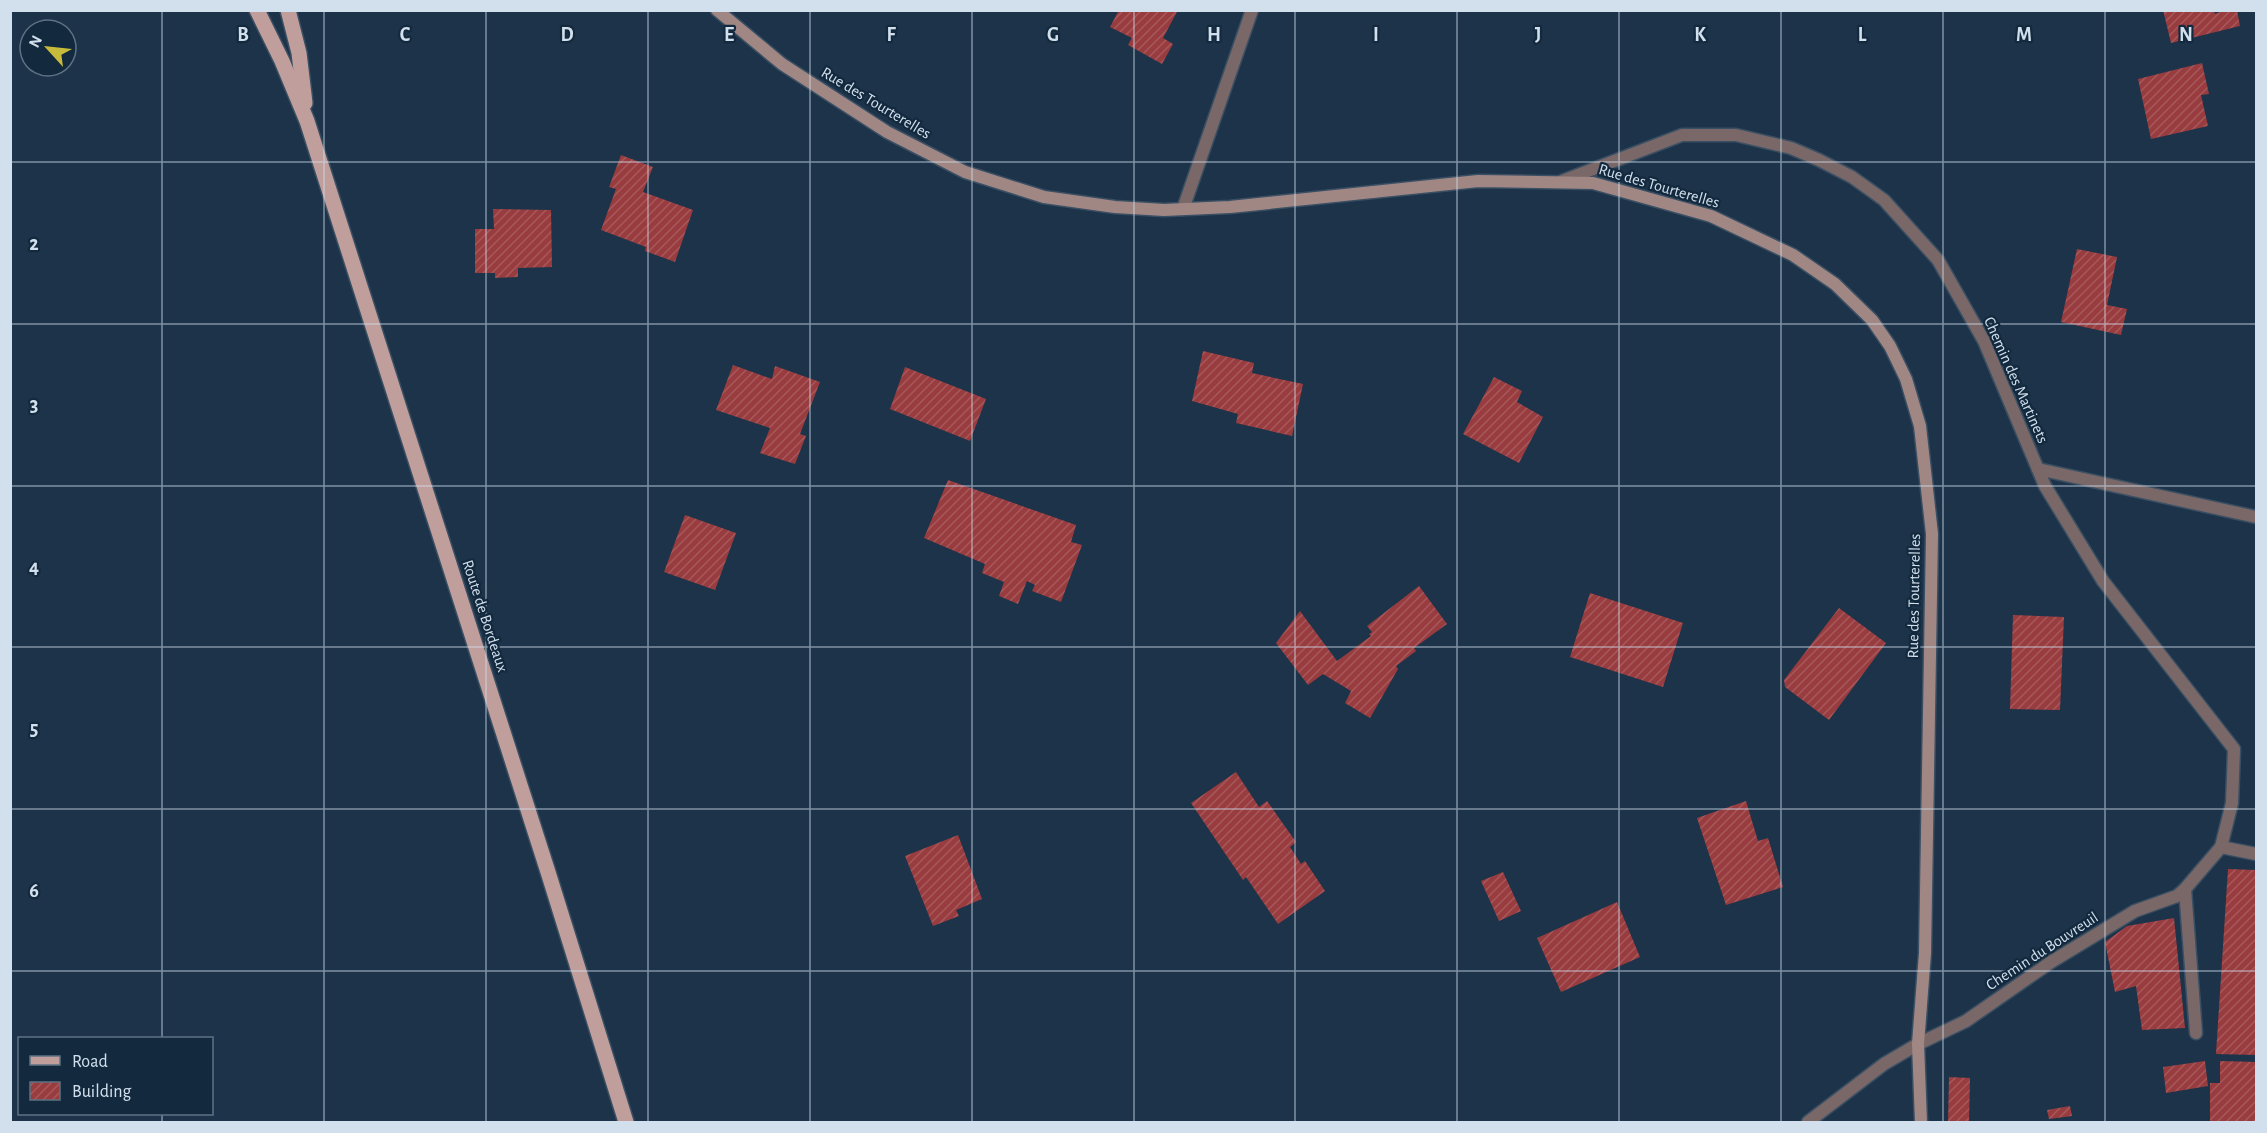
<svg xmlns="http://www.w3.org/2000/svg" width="2267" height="1133" viewBox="0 0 2267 1133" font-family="'Alegreya Sans',sans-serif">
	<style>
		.building { fill: url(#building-hatch) }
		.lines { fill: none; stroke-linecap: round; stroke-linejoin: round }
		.lane-casing { stroke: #3a4f63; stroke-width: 15 }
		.street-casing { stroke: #3a4f63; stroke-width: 15 }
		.secondary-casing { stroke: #3a4f63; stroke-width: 15 }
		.primary-casing { stroke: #3a4f63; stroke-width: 18 }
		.lane { stroke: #796867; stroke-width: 12 }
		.street { stroke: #796867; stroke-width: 12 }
		.secondary { stroke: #a18784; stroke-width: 12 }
		.primary { stroke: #c09e9b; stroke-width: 15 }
		.grid { fill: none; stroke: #d2e0ee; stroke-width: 1.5; stroke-opacity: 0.55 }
		.labels { text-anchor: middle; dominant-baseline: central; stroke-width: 4.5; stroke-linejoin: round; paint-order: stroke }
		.street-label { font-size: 16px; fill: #d2e0ee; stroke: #13293e }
		.grid-label { font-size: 20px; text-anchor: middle; font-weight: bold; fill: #d2e0ee; stroke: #13293e; stroke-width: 4.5; stroke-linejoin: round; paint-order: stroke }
	</style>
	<defs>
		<pattern id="building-hatch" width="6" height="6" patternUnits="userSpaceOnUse" patternTransform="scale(1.5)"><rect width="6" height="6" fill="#993c3f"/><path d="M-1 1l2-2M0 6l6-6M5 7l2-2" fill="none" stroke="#a6585b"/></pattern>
	</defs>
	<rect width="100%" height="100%" fill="#1d3349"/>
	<g class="building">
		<polygon points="1119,10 1178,10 1163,38 1173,44 1162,64 1128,45 1132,38 1110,27"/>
		<polygon points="2163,10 2214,10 2215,14 2225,10 2237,10 2240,26 2171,43"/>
		<polygon points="2202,63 2209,94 2201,95 2208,126 2151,139 2138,79"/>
		<polygon points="621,155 653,167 643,192 693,210 675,262 645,251 646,247 601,230 616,189 609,187"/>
		<polygon points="493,209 551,210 552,267 518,268 518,277 495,278 495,273 475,273 475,229 494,229"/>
		<polygon points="2077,249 2117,257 2107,305 2127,309 2121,335 2061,322"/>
		<polygon points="1203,351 1254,363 1252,373 1303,384 1292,436 1236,423 1238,414 1192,401"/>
		<polygon points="733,365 772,379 775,366 820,382 800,434 806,436 795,464 760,453 770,428 716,410"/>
		<polygon points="905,367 986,399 970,441 890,409"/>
		<polygon points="1494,377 1522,391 1517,402 1543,417 1519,463 1463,434"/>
		<polygon points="948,480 1076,525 1071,542 1082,545 1061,602 1032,591 1035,585 1027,581 1018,604 999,596 1004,582 982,573 985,564 924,538"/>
		<polygon points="685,515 736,533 715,590 664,572"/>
		<polygon points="1419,586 1447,624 1414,648 1416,651 1396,666 1398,669 1370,718 1345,703 1351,691 1323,674 1308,685 1276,643 1300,611 1337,661 1371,636 1369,634 1372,632 1367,626"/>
		<polygon points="1590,593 1683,623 1663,687 1570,657"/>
		<polygon points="1839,608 1886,643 1829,720 1785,687 1784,680"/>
		<polygon points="2013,615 2064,617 2060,710 2010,709"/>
		<polygon points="1236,772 1259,807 1267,801 1296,842 1290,847 1301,864 1305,861 1325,891 1278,924 1246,877 1243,880 1191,803"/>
		<polygon points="1746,801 1758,841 1768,838 1783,887 1726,905 1697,818"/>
		<polygon points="958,835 982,899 956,910 959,916 933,926 905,856"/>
		<polygon points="2228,869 2256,870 2256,1055 2216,1054"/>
		<polygon points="1503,872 1521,911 1499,921 1481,881"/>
		<polygon points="1617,902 1640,957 1561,992 1537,938"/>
		<polygon points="2174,918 2185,1028 2142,1030 2136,986 2115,992 2105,942 2127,926"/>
		<polygon points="2205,1061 2208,1086 2166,1093 2163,1067"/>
		<polygon points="2220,1061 2256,1062 2256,1122 2210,1122 2210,1083 2220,1083"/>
		<polygon points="1949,1077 1970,1078 1969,1122 1948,1122"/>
		<polygon points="2070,1106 2072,1116 2049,1119 2047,1110"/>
	</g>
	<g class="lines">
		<g class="lane-casing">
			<g id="lane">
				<polyline points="1562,181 1682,135 1736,135 1791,148 1819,160 1852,177 1884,200 1938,260 1984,341 2045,486 2103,581 2234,749 2232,803 2221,847"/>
				<polyline points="1183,209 1252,10"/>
				<polyline points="2038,469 2256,517"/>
				<polyline points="2185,889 2196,1033"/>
				<polyline points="1918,1044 1966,1021 2051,962 2135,911 2177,896 2185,889 2221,847 2256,854"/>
			</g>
		</g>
		<g class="street-casing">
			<polyline id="street" points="1808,1122 1884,1064 1918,1044"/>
		</g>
		<g class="secondary-casing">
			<polyline id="secondary" points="717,10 782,64 887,132 965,172 1044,197 1115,207 1164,210 1230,207 1478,181 1593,183 1711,216 1793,255 1835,284 1872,320 1890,346 1906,379 1920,426 1932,534 1925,953 1918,1044 1921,1122"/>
		</g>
		<g class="primary-casing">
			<g id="primary">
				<polyline points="257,10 282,61 307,121 548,872 626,1122"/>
				<polyline points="288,10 299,53 305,103"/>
			</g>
		</g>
		<use href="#lane" class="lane"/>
		<use href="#street" class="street"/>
		<use href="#secondary" class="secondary"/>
		<use href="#primary" class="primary"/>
	</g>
	<path class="grid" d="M 162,10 L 162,1038M 324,10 L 324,1122M 486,10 L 486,1122M 648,10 L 648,1122M 810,10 L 810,1122M 972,10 L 972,1122M 1134,10 L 1134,1122M 1295,10 L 1295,1122M 1457,10 L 1457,1122M 1619,10 L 1619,1122M 1781,10 L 1781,1122M 1943,10 L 1943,1122M 2105,10 L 2105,1122M 10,162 L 2256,162M 10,324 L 2256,324M 10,486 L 2256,486M 10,647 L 2256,647M 10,809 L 2256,809M 10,971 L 2256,971M 162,1114 L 162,1122"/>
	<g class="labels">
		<g class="street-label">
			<text transform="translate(876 103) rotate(31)">Rue des Tourterelles</text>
			<text transform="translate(1659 186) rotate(16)">Rue des Tourterelles</text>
			<text transform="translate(2016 380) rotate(66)">Chemin des Martinets</text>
			<text transform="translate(1914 596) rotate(-89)">Rue des Tourterelles</text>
			<text transform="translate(485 616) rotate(72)">Route de Bordeaux</text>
			<text transform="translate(2042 951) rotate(-33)">Chemin du Bouvreuil</text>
		</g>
	</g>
	<g class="grid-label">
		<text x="243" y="41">B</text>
		<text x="405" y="41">C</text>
		<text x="567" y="41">D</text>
		<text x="729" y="41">E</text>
		<text x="891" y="41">F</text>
		<text x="1053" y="41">G</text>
		<text x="1214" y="41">H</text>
		<text x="1376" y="41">I</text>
		<text x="1538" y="41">J</text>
		<text x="1700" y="41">K</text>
		<text x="1862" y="41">L</text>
		<text x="2024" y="41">M</text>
		<text x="2186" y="41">N</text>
		<text x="34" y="250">2</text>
		<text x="34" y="411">3</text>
		<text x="34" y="573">4</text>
		<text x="34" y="735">5</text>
		<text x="34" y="897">6</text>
	</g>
	<rect width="2267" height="1133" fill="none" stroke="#d2e0ee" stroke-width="24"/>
	<rect x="18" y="1037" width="195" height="78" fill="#13293e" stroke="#5f7284" stroke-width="1.5"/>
	<rect x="30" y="1056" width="30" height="9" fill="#c09e9b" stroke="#5f7284" stroke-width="1.5"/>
	<text x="72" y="1067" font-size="18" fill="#d2e0ee">Road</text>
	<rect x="30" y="1082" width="30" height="18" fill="url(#building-hatch)" stroke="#5f7284" stroke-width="1.5"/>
	<text x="72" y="1097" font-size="18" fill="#d2e0ee">Building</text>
	<g transform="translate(48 48) rotate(297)"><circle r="28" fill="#13293e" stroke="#5f7284" stroke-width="1.5"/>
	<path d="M0-4.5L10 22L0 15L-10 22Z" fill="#c8bb3b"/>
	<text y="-9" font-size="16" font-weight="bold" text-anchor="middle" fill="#d2e0ee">N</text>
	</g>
</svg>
